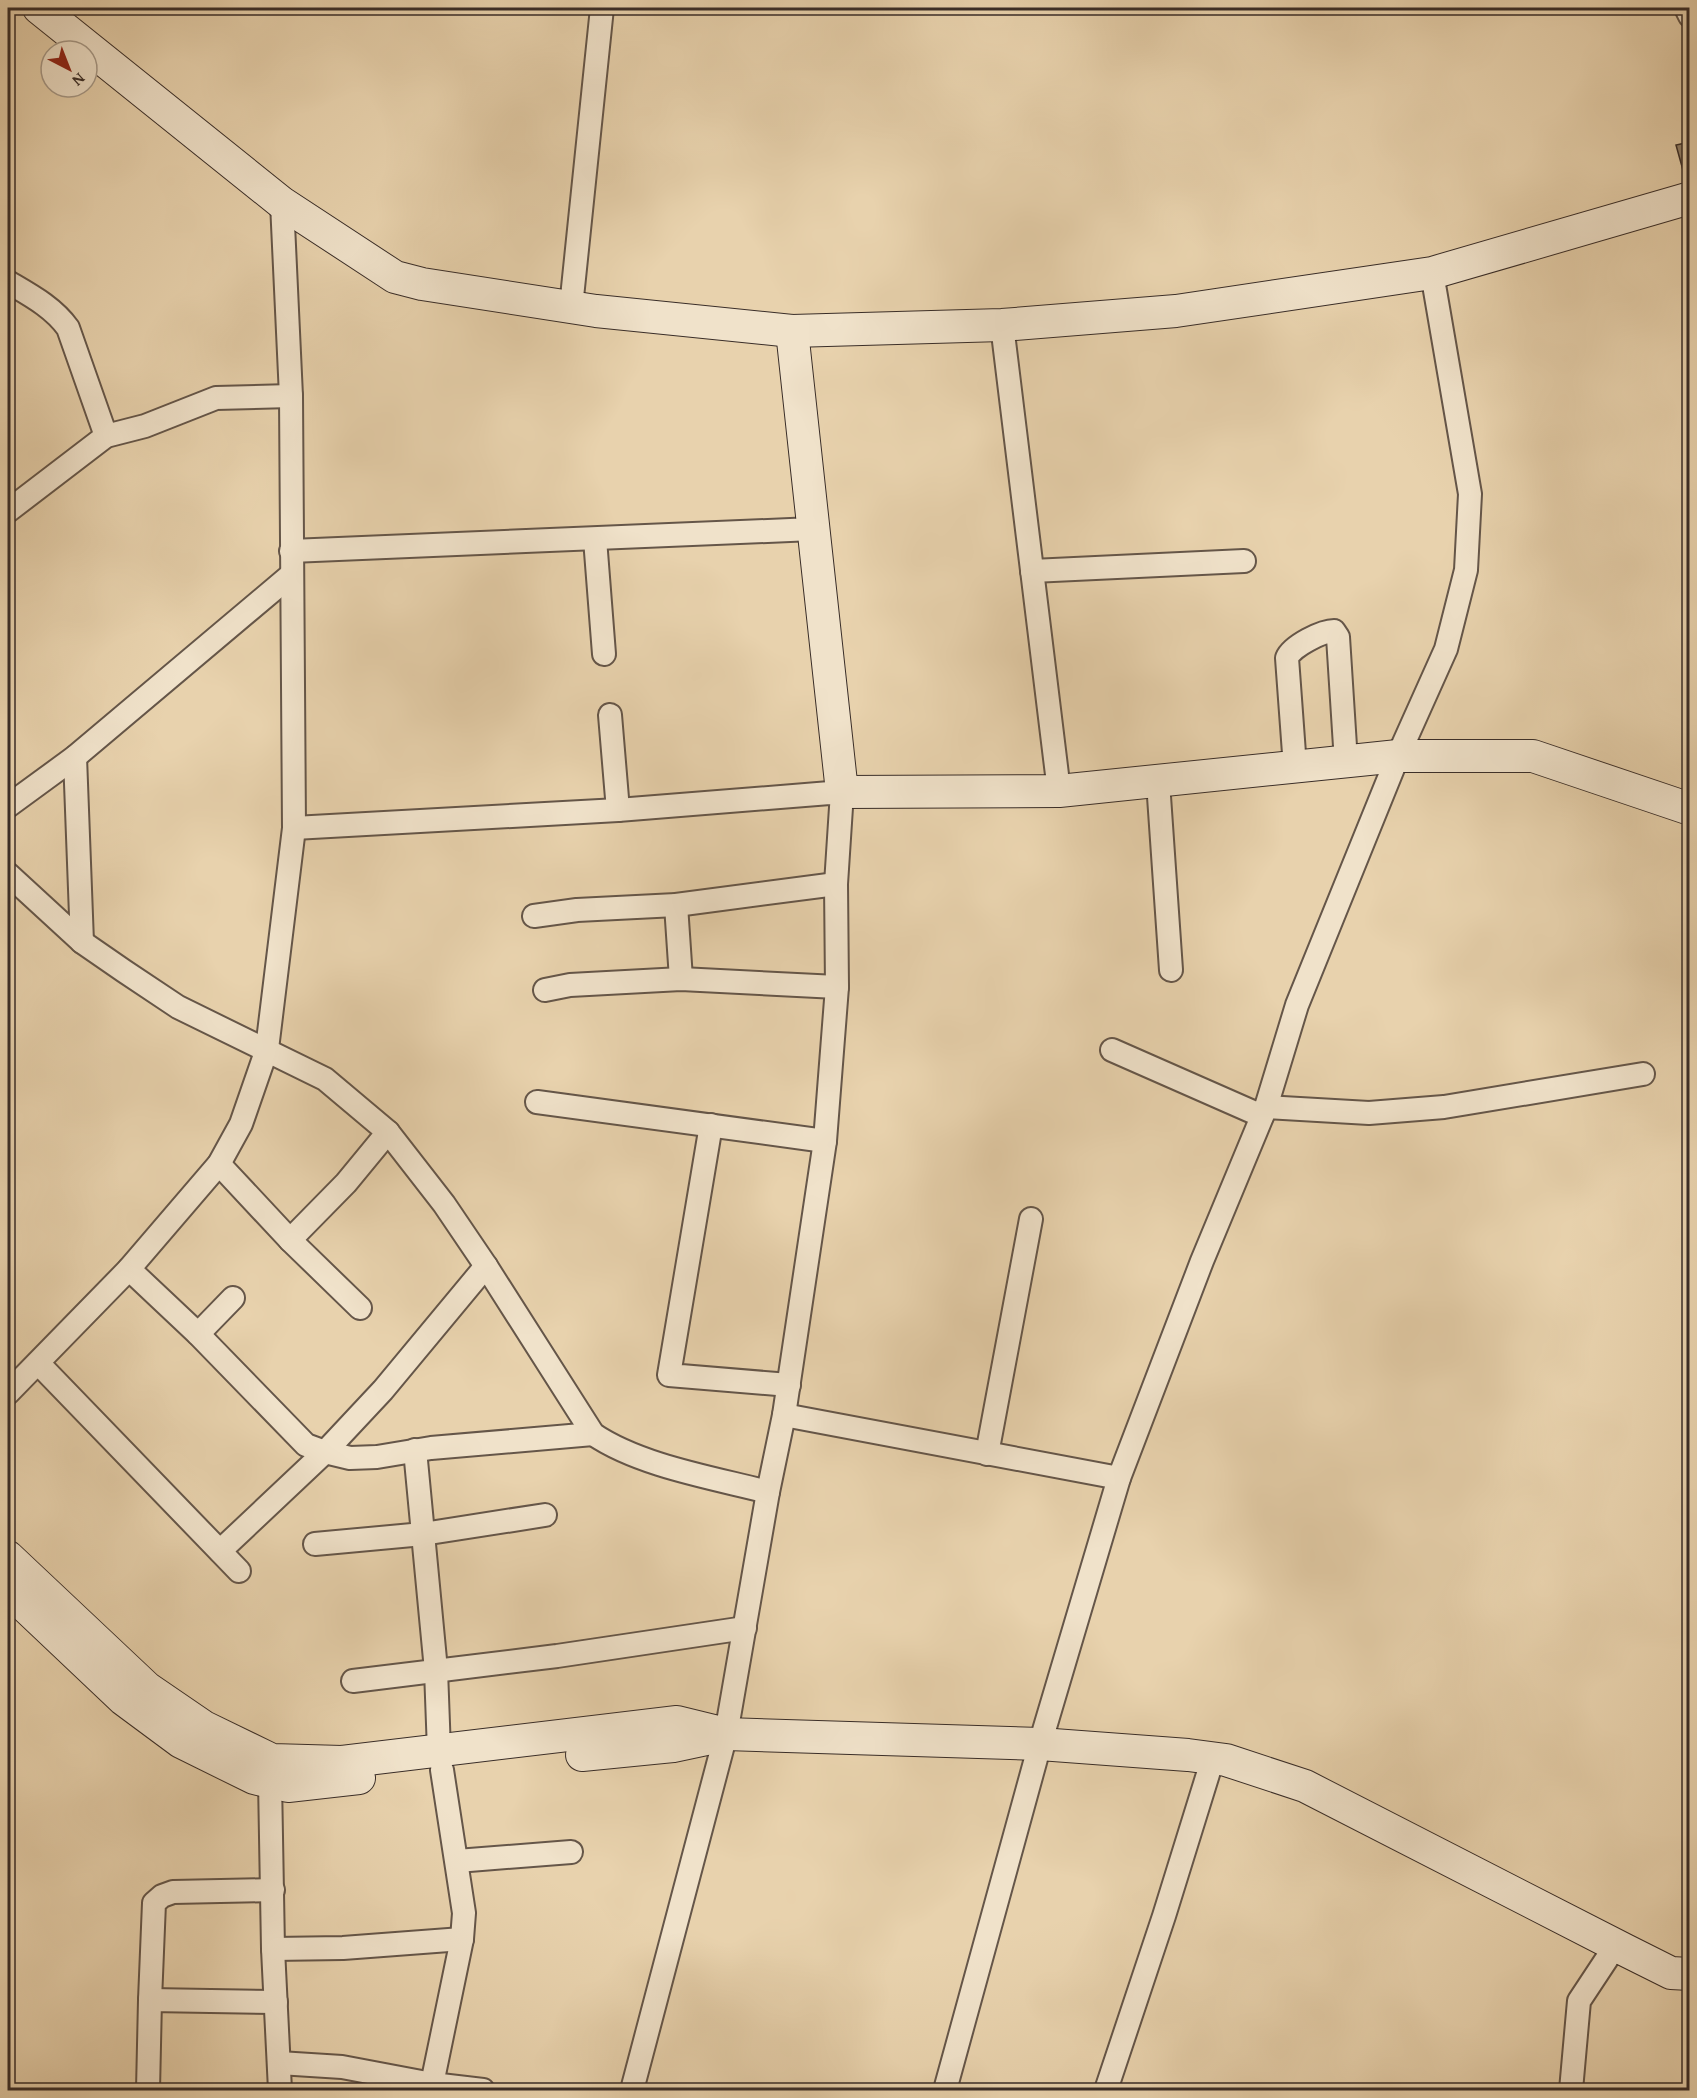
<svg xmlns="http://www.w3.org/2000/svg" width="1697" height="2098" viewBox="0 0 1697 2098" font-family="'Gentium Book Plus',serif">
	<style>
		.building { fill: #94836d; stroke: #392d28; stroke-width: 1.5 }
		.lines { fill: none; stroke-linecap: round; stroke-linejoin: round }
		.street-casing { stroke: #655649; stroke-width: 26 }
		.secondary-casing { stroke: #392d28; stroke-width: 34 }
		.street { stroke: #f0e2ca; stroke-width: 22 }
		.secondary { stroke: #f0e2ca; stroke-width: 32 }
	</style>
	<rect width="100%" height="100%" fill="#e8d2ad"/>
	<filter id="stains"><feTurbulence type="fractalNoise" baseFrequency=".00333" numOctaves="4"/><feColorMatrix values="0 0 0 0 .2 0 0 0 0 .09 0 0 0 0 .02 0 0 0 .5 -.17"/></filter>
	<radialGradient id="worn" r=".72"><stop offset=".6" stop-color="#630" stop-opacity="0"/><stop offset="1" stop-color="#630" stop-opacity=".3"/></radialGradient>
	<polygon class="building" points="1690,142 1690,180 1686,181 1676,145"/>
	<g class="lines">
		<g class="street-casing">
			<g id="street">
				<polyline points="1686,8 1690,16"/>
				<path d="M 8,282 C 30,295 53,307 68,328 L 106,436"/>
				<polyline points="571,307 602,8"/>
				<polyline points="1002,325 1059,791"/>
				<polyline points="8,511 106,436 145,426 216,398 291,396"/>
				<polyline points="595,539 604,654"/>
				<polyline points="291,551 813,529"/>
				<polyline points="1032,571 1244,561"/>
				<polyline points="610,715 618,810"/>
				<polyline points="75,757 82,942"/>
				<path d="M 1295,767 L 1287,658 C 1292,646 1322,631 1334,631 L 1338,637 L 1346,762"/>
				<polyline points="1158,782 1171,970"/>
				<polyline points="8,806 75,757 291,575"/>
				<polyline points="294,828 618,810 842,792 836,884 837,987 825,1141 784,1415 768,1492 726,1734 632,2090"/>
				<path d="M 8,874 L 82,942 L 124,971 L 178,1007 L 325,1079 L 388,1132 L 444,1204 L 486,1266 L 593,1434 C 640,1466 714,1478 768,1492"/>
				<polyline points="676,905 681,979"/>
				<polyline points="534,916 577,910 676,905 836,884"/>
				<polyline points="545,990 570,985 681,979 837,987"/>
				<polyline points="1112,1050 1262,1116"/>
				<polyline points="537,1102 825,1141"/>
				<polyline points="1266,1107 1369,1113 1444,1107 1643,1074"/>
				<polyline points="711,1125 669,1375 789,1385"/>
				<polyline points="219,1164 290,1240 360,1308"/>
				<polyline points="290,1240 346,1183 388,1132"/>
				<polyline points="129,1269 198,1334 306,1445 325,1452 350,1458 377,1457 431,1448 593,1434"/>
				<polyline points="198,1334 233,1298"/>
				<polyline points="38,1363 239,1571"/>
				<polyline points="8,1393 129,1269 219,1164 241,1124 267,1049 294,828 291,396 282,203"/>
				<polyline points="784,1415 1119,1478"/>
				<polyline points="415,1450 436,1670 439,1751"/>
				<polyline points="987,1454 1031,1219"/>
				<polyline points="315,1544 423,1534 545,1515"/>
				<polyline points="220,1551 325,1452 383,1390 486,1266"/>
				<polyline points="353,1681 557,1656 745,1628"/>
				<polyline points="270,1781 273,1949 280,2090"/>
				<polyline points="457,1861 571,1852"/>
				<polyline points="273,1949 343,1948 462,1939"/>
				<polyline points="150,2000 154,1903 162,1896 173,1892 273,1890"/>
				<polyline points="279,2063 342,2067 432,2084 483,2090"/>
				<polyline points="432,2084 462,1939 464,1913 442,1770"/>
				<polyline points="148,2090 150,2000 276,2002"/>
				<polyline points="945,2090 1040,1744 1119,1478 1202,1261 1266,1107 1297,1005 1398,756 1446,649 1466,570 1470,494 1432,273"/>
				<polyline points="1106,2090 1164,1916 1213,1758"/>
				<polyline points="1571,2090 1579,2001 1616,1945"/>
			</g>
		</g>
		<g class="secondary-casing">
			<g id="secondary">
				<polyline points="39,8 282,203 395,277 422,284 596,311 792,331 1002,325 1176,311 1432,273 1690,198"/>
				<polyline points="792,331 842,792 1059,791 1398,756 1533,756 1690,809"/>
				<polyline points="8,1557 147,1688 204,1727 272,1760 342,1762 677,1722 726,1734 1040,1744 1188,1755 1226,1760 1305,1786 1625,1950 1671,1973 1690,1974"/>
				<polyline points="8,1590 123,1699 181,1742 254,1778 288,1786 359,1778"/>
				<polyline points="582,1755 673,1746 720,1736"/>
			</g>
		</g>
		<use href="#street" class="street"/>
		<use href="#secondary" class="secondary"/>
	</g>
	<rect width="1697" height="2098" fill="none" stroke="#e8d2ad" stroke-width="30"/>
	<rect x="9" y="9" width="1679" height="2080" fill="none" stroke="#392d28" stroke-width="3"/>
	<rect x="15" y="15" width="1667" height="2068" fill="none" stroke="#392d28" stroke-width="1.5"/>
	<g transform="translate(69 69) rotate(138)"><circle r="28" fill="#f0e2ca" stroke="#a79a89" stroke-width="1.5"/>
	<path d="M0-4.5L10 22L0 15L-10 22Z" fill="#8f2418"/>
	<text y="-9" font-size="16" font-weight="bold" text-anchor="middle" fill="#392d28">N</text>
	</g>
	<rect width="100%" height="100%" filter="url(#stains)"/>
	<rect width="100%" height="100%" fill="url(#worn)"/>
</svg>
